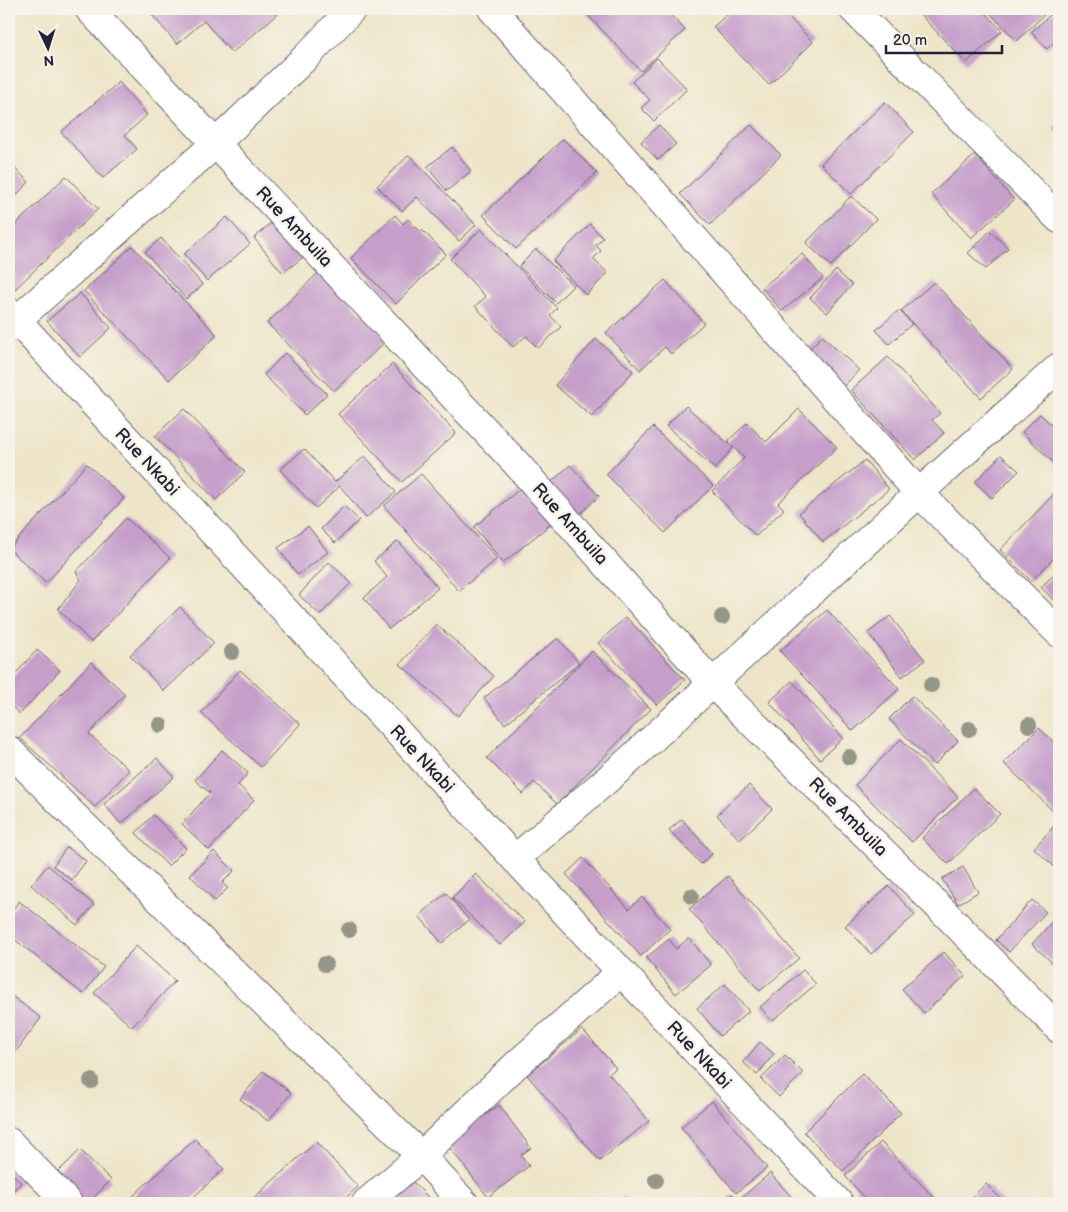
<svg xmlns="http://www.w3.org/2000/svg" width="1068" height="1212" viewBox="0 0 1068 1212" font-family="'Balsamiq Sans',sans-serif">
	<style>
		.building { fill: #c59eca }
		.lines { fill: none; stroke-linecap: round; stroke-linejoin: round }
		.minor-casing { stroke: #69666d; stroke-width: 30 }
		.minor { stroke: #fff; stroke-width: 28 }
		.tree { fill: #949787 }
		.labels { text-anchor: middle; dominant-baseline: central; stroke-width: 5; stroke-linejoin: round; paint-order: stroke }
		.street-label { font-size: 18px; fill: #22223b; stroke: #f7f3e8 }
	</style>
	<rect width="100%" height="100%" fill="#f7f3e8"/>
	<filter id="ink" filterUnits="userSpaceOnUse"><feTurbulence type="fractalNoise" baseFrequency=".02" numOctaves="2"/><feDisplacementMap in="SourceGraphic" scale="10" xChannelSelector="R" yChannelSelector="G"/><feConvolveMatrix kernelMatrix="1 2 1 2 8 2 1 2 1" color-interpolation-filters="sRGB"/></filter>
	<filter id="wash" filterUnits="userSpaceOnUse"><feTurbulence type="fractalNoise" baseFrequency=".0096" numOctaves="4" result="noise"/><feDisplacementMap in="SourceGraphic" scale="20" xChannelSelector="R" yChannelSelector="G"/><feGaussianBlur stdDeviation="1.12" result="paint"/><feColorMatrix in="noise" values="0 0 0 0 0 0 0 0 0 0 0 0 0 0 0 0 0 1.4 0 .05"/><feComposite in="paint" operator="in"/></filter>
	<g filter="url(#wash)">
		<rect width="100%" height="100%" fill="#eee5c9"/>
		<g id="blocks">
			<g class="building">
				<polygon points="147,9 281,9 282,10 232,53 204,21 177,44"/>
				<polygon points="582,9 665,9 685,30 641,71"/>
				<polygon points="733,9 781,9 813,42 769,85 713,27"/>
				<polygon points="915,9 982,9 1002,31 966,63"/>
				<polygon points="986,9 1047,9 1049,10 1017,41"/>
				<polygon points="1057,9 1059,9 1059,38 1047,49 1031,32"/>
				<polygon points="657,58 687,89 654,121 641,108 650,100 632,82"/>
				<polygon points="119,82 147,115 125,135 137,149 103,178 61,132"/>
				<polygon points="885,102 914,132 851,194 821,164"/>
				<polygon points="1059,123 1059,135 1053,129"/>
				<polygon points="659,125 676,144 658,160 641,142"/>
				<polygon points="751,125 781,155 710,225 680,194"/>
				<polygon points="563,139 597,173 516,249 483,215"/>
				<polygon points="452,147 471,171 447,191 427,167"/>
				<polygon points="409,155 476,225 459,241 417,197 402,211 377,186"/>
				<polygon points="975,155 1014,200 971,238 931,194"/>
				<polygon points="9,163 29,182 9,203"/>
				<polygon points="66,176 98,209 12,292 9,289 9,231"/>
				<polygon points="851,196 876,219 831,266 806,243"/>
				<polygon points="395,215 403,224 408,219 421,232 422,230 446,254 396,304 351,258"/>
				<polygon points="227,217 250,244 207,281 184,254"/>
				<polygon points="273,221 303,257 283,273 254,238"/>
				<polygon points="590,224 603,238 596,245 601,251 593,259 608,273 586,295 553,261"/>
				<polygon points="481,229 557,308 550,315 561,327 538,348 526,336 513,347 475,306 486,297 450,259"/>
				<polygon points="990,231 1008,248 986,269 968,253"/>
				<polygon points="161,238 203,285 186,299 145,252"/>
				<polygon points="132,246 217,335 169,380 84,291"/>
				<polygon points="536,249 573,286 556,303 519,266"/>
				<polygon points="802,254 823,278 782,311 762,288"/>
				<polygon points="836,270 852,285 827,313 810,298"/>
				<polygon points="320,271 387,340 334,391 267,323"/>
				<polygon points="665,280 704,323 671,354 665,347 640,370 606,333"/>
				<polygon points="934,282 1013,369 981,398 901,311"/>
				<polygon points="80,293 111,328 80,357 47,321"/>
				<polygon points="899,310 912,324 889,344 876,330"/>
				<polygon points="822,336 859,370 841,389 804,355"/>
				<polygon points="596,339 633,371 592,417 555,385"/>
				<polygon points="285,353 327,394 305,415 264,375"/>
				<polygon points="888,357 940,413 932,420 944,433 915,460 851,390"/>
				<polygon points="392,364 456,433 402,482 338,414"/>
				<polygon points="686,406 733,448 715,469 666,426"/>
				<polygon points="184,409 245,472 216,500 155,436"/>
				<polygon points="799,409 837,447 778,503 784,509 756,536 712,491 744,458 728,441 747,423 766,442"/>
				<polygon points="1040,414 1059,432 1059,468 1022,432"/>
				<polygon points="653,427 713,486 665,533 606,474"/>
				<polygon points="304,449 335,482 365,456 396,492 366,518 340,486 316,508 280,470"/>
				<polygon points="1001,455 1019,471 992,498 975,482"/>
				<polygon points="865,460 889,489 823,542 799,513"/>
				<polygon points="87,464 124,498 46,583 9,549"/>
				<polygon points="570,465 599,496 576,518 546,487"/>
				<polygon points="421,474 497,559 459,591 384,506"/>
				<polygon points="527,483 557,519 503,563 474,527"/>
				<polygon points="1059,489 1059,553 1031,581 1000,550"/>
				<polygon points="344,506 359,520 335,543 321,529"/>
				<polygon points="126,518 170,558 91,642 58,609 81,580 76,572"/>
				<polygon points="308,526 328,552 298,575 278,548"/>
				<polygon points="398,541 438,588 389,629 364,598 387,577 374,561"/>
				<polygon points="329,562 351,583 320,615 299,595"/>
				<polygon points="1059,570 1059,606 1041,587"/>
				<polygon points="180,607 214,643 164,691 130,655"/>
				<polygon points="827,610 899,689 853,731 780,651"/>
				<polygon points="890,616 925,660 902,677 868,633"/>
				<polygon points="626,617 685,680 657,705 598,643"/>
				<polygon points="436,624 494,676 458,716 400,664"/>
				<polygon points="558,638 579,663 505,724 484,698"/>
				<polygon points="37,650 60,670 20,714 9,704 9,681"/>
				<polygon points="592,651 651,709 557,804 534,782 523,794 487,758"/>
				<polygon points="91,662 125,694 89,734 129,770 95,807 20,738"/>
				<polygon points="240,670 300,724 261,767 201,713"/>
				<polygon points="792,681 843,738 820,759 769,702"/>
				<polygon points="912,696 958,741 934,765 889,719"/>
				<polygon points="1039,728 1059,747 1059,817 1004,763"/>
				<polygon points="901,739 958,797 912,842 855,785"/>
				<polygon points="222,750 248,773 238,785 254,800 209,850 182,824 210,793 195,780"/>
				<polygon points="157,758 174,777 121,824 104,804"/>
				<polygon points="749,785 772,809 740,840 717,815"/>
				<polygon points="974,788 1000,814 948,864 922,838"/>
				<polygon points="153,815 186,848 168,866 136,833"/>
				<polygon points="682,819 712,854 701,864 669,830"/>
				<polygon points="1054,826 1059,830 1059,871 1034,848"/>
				<polygon points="67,847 86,861 72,880 53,866"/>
				<polygon points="214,851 234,871 222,883 228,888 215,901 190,875"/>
				<polygon points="583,858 629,909 642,897 670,929 641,956 566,874"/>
				<polygon points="48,865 94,905 77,925 31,885"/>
				<polygon points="963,867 978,892 958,904 942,879"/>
				<polygon points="476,874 525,922 500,945 452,898"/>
				<polygon points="728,876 799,958 760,991 689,909"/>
				<polygon points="889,886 915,915 871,954 845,926"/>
				<polygon points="446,893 469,920 442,943 419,916"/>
				<polygon points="1032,900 1046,912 1009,952 996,940"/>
				<polygon points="19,901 104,967 83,994 9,935 9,915"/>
				<polygon points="1059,914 1059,969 1032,944"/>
				<polygon points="689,938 711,965 676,994 646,958 669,939 676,949"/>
				<polygon points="136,946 175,981 132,1027 94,993"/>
				<polygon points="944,952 965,976 924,1013 902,989"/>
				<polygon points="803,970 816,984 772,1021 760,1007"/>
				<polygon points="725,984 749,1011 720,1036 697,1008"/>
				<polygon points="9,994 41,1018 9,1061"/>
				<polygon points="582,1029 616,1068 609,1074 649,1121 600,1161 527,1075"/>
				<polygon points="760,1042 774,1054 757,1075 743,1062"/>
				<polygon points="785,1055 803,1073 779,1097 761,1079"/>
				<polygon points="263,1071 291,1093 268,1121 240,1099"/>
				<polygon points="862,1074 901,1113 843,1171 804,1132"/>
				<polygon points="712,1101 767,1168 736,1193 681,1127"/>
				<polygon points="499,1105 531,1148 521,1155 529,1166 488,1197 447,1144"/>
				<polygon points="195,1139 224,1169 187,1203 139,1203 133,1196"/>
				<polygon points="316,1142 358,1187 340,1203 248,1203"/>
				<polygon points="881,1142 939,1203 870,1203 845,1176"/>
				<polygon points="80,1150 111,1180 88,1203 57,1173"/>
				<polygon points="9,1170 21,1183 9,1195"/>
				<polygon points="770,1173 797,1203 746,1203 741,1198"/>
				<polygon points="407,1176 434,1203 379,1203"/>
				<polygon points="986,1184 1005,1203 972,1203 969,1200"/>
				<polygon points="732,1194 740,1203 723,1203"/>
				<polygon points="625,1197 630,1203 619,1203"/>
			</g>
		</g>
	</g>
	<g filter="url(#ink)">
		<use href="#blocks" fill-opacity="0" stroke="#69666d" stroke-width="1"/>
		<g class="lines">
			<g class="minor-casing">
				<g id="minor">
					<polyline points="89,9 516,463 713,684 941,909 1059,1029"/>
					<polyline points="492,9 919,493 1059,633"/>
					<polyline points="853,9 1059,219"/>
					<polyline points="9,312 515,859 839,1203"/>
					<polyline points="9,327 215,144 307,56 352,9"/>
					<polyline points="9,750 59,801 421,1156 464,1203"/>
					<polyline points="515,859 624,765 919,493 1059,367"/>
					<polyline points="9,1142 68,1203"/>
					<polyline points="366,1203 421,1156 516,1065 621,972"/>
				</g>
			</g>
			<use href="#minor" class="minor"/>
		</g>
		<g class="tree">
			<circle cx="722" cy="617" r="8"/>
			<circle cx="232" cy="652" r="8"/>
			<circle cx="931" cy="685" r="8"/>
			<circle cx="160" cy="725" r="8"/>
			<circle cx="1029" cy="725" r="8"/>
			<circle cx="969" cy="729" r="8"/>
			<circle cx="849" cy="757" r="8"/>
			<circle cx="691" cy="896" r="8"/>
			<circle cx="349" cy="930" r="8"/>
			<circle cx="325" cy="964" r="8"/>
			<circle cx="91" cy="1081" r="8"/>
			<circle cx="656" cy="1180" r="8"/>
		</g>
	</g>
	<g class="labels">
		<g class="street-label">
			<text transform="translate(294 227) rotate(47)">Rue Ambuila</text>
			<text transform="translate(147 462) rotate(47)">Rue Nkabi</text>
			<text transform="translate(570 524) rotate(48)">Rue Ambuila</text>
			<text transform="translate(422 759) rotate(47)">Rue Nkabi</text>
			<text transform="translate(848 817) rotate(45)">Rue Ambuila</text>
			<text transform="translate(699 1055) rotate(47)">Rue Nkabi</text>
		</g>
	</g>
	<rect width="1068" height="1212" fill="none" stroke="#f7f3e8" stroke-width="30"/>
	<g transform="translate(48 48) rotate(176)" stroke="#f7f3e8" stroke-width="4" paint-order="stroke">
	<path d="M0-4L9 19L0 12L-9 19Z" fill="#22223b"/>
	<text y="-8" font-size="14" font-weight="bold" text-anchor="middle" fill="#22223b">N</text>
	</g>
	<path d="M886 45v8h116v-8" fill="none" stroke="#22223b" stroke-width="2.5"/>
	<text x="893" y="45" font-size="15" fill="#22223b" stroke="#f7f3e8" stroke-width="4" paint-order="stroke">20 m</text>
</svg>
